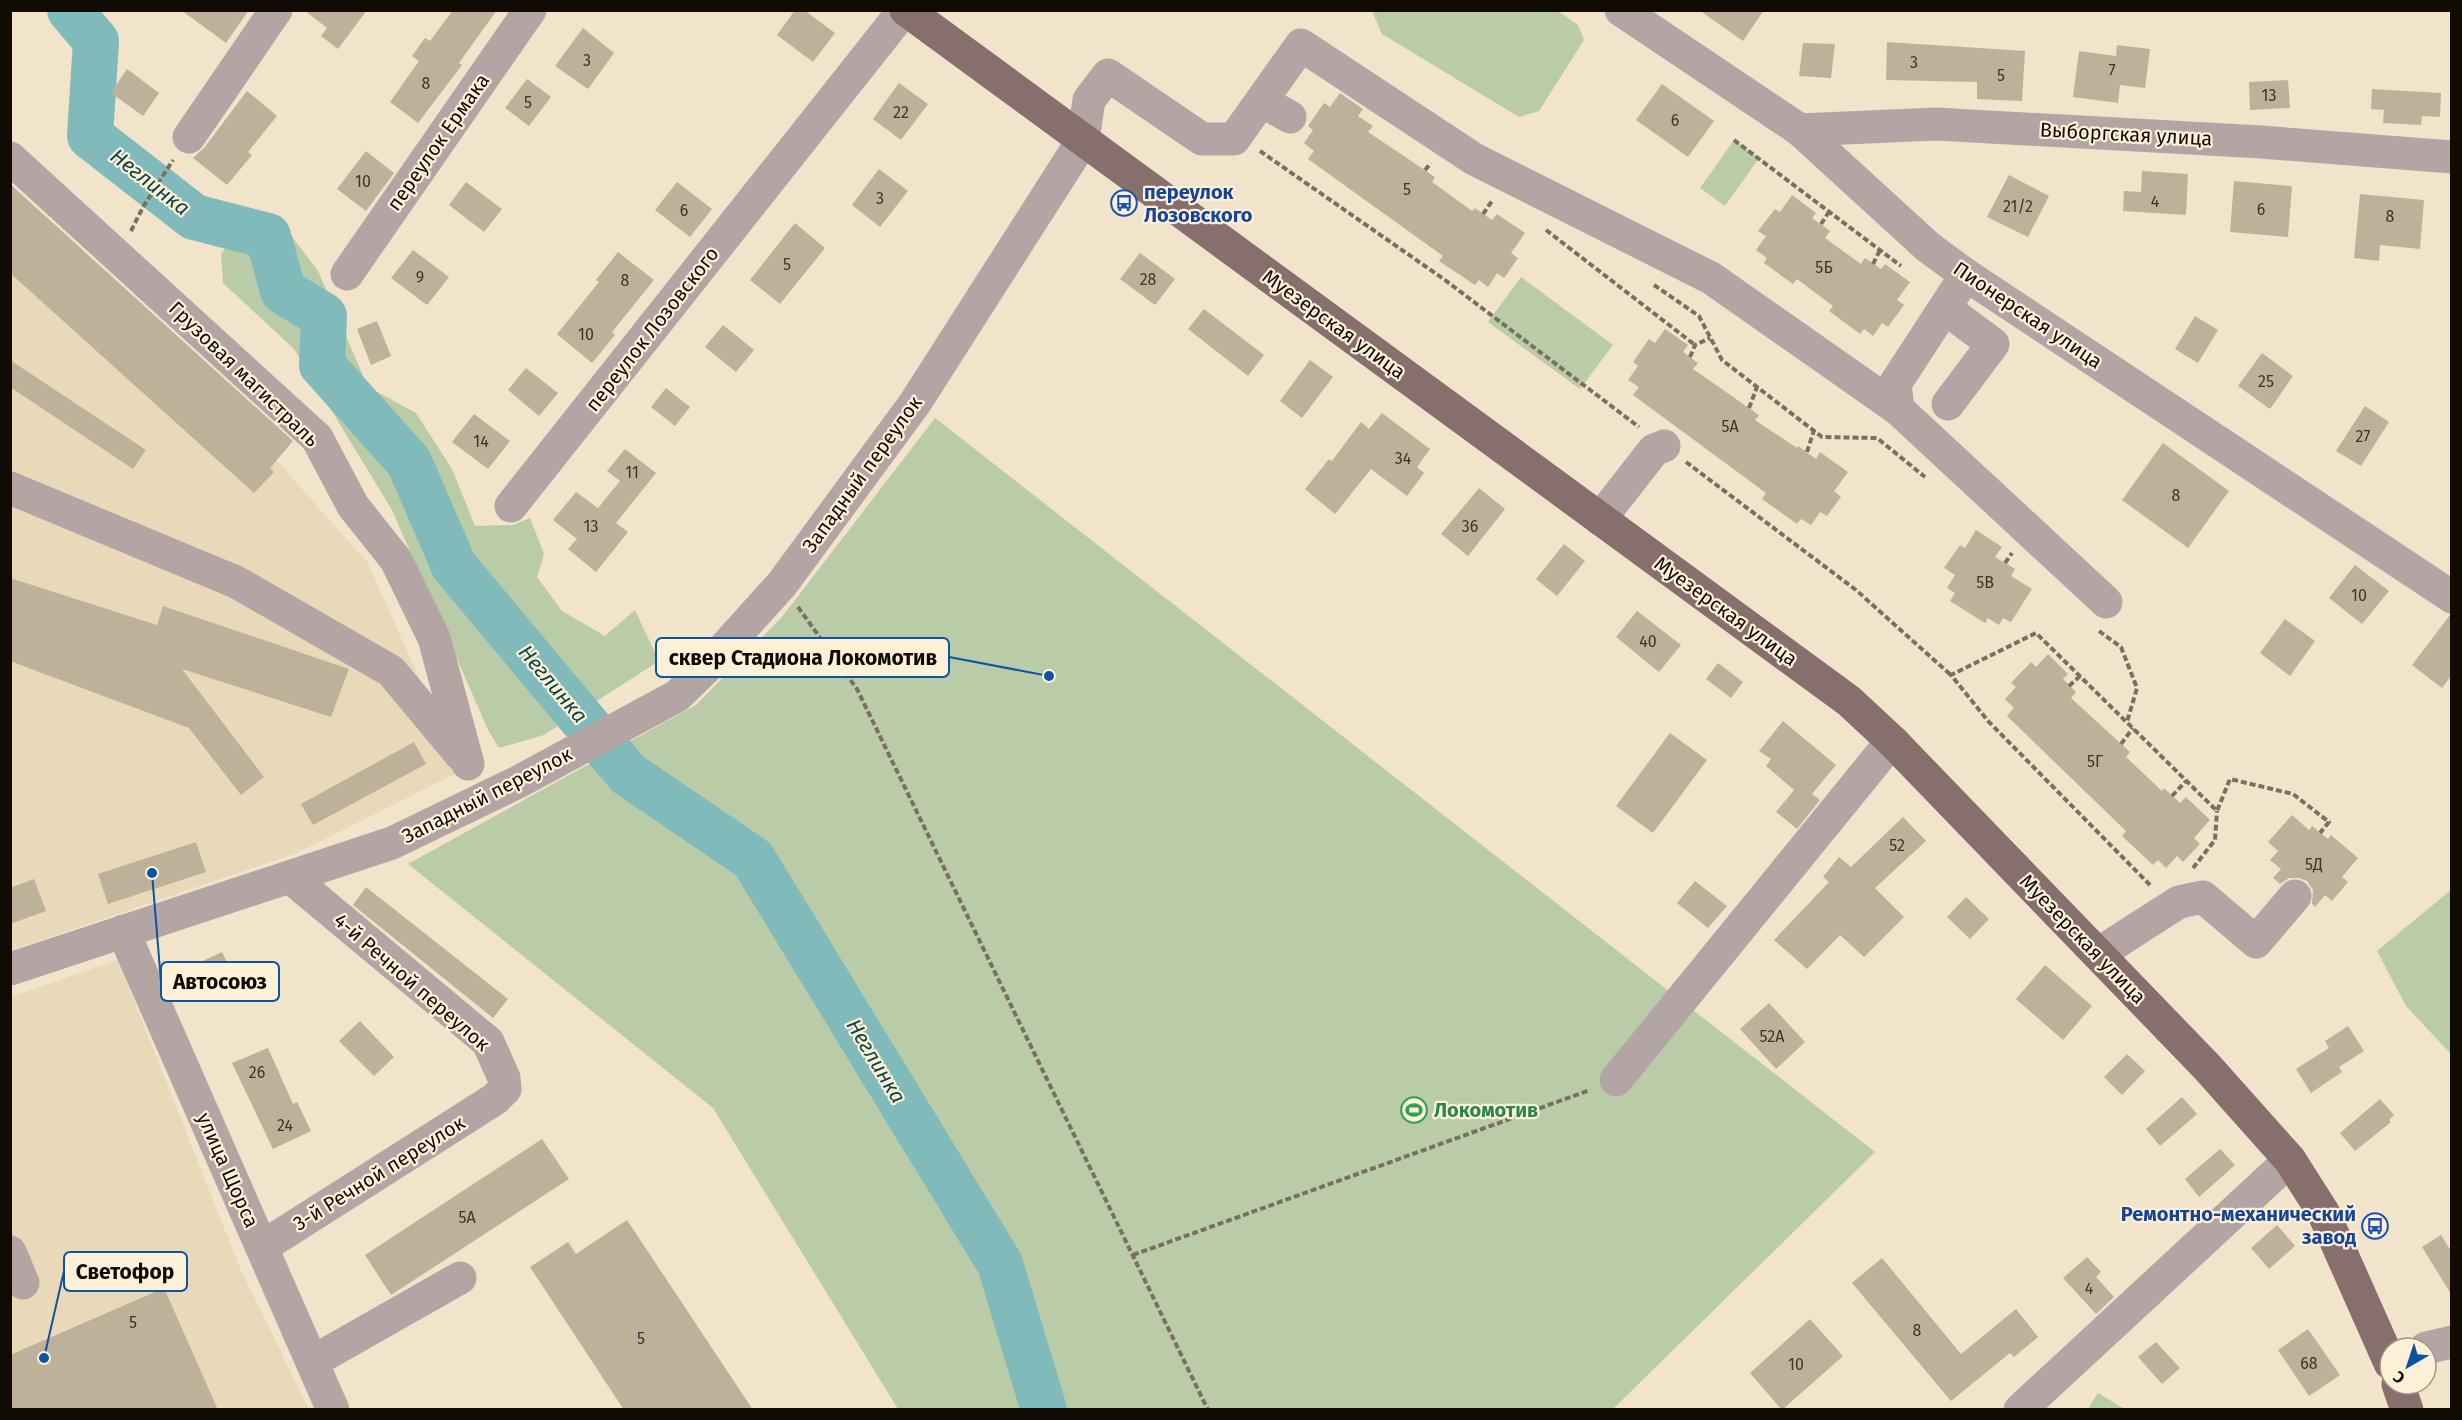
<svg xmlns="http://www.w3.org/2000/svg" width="2462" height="1420" viewBox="0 0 2462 1420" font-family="'Fira Sans',sans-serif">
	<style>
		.built { fill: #e9d9b9 }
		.green { fill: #b9cca7 }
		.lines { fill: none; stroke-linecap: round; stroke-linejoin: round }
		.river { stroke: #80babb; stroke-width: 46 }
		.building { fill: #bdb199 }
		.path { stroke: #787060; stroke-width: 4; stroke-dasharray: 6 3; stroke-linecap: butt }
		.minor { stroke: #b3a5a4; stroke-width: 33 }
		.major { stroke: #876f6e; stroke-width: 33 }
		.labels { text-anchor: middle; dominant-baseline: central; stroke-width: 4.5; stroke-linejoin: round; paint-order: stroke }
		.number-label { font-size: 16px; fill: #3b352a }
		.street-label { font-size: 20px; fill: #100c05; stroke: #fef1d8 }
		.transit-label { font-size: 20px; font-weight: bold; fill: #164399; stroke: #fef1d8; text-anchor: start }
		.leisure-label { font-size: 20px; font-weight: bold; fill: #27864d; stroke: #fef1d8; text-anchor: start }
		.water-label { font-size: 21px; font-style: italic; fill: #0d4445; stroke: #fef1d8 }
		.leader { fill: none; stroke: #0d53a3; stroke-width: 2 }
		.callout-dot { fill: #0d53a3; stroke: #fef1d8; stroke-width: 2 }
		.callout { fill: #fef1d8; stroke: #0d53a3; stroke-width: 2 }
		.callout-label { font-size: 21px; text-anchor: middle; font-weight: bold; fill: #100c05 }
	</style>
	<rect width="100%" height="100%" fill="#f1e4cb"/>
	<g class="built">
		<polygon points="10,189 218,395 368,563 460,771 297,853 11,950"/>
		<polygon points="118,960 242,1273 309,1409 11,1409 10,997"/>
	</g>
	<g class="green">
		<polygon points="1372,11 1558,11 1578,25 1584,40 1539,111 1519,117 1382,34"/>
		<polygon points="1734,140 1759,158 1725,206 1700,188"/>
		<polygon points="280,221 318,271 368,387 416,413 452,469 475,526 513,525 530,518 544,554 537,577 562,611 605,636 635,610 659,661 544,735 499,748 488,730 392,510 294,349 223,283 221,254 231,239"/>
		<polygon points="1521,277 1613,345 1580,389 1488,322"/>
		<polygon points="935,418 1875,1152 1613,1409 898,1409 713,1108 408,864 696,705 782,617"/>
		<polygon points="2451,890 2451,1054 2406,1006 2377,951"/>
		<polygon points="2098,1393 2123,1408 2125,1409 2088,1409"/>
	</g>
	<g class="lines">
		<polyline class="river" points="70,10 96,41 90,136 194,217 268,236 283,291 324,316 322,365 409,462 454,566 628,774 753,859 1000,1264 1044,1410"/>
	</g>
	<g class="building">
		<polygon points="181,10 249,10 226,43"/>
		<polygon points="304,10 367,10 338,49 321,36 327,28"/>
		<polygon points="453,10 497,10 459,63 462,65 418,123 390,102 419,61 412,56 425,38 430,41"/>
		<polygon points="795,10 804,10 835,33 813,62 777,35"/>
		<polygon points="1699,10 1764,10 1743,41"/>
		<polygon points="583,28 614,53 588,89 555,66"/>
		<polygon points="1887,42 2025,51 2022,101 1977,99 1977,82 1886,80"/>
		<polygon points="1803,43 1835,44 1831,78 1799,76"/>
		<polygon points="2117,45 2150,49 2145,88 2120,85 2118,103 2073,97 2079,51 2116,56"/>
		<polygon points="127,69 159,93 143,116 111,93"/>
		<polygon points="527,79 551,97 529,126 505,108"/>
		<polygon points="2288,80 2290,108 2250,110 2249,82"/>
		<polygon points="899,83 928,104 901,140 873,119"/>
		<polygon points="1662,84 1714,121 1688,157 1636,120"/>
		<polygon points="2372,89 2441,93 2440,117 2422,116 2421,125 2383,123 2384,110 2371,109"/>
		<polygon points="247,91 277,116 248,152 252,155 227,185 193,158 204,148"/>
		<polygon points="1340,93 1363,109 1358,116 1373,126 1368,132 1435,177 1432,182 1472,211 1475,208 1492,220 1497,214 1525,233 1511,253 1518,258 1504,278 1497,273 1488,287 1479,280 1475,285 1439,261 1443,256 1308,159 1314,151 1304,143 1313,130 1308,126 1324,103 1330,107"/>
		<polygon points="366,151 394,173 366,211 337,189"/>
		<polygon points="879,169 908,191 880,227 852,205"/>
		<polygon points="2142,171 2188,174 2186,215 2123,211 2124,191 2141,192"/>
		<polygon points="2009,175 2049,196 2028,237 1987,217"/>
		<polygon points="2234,181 2292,186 2288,237 2230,232"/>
		<polygon points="466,182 502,209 484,232 449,205"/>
		<polygon points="677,182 712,209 690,237 655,210"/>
		<polygon points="10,184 293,441 270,468 274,472 254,493 10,273"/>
		<polygon points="2360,194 2424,200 2420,249 2380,245 2379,261 2354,258"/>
		<polygon points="1792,195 1816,213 1812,218 1830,231 1825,238 1861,264 1865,258 1881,269 1885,264 1910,282 1897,300 1904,305 1888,327 1882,323 1873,336 1864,329 1860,334 1829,311 1833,306 1797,279 1793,284 1764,263 1767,258 1756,250 1766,236 1758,231 1775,209 1780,212"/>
		<polygon points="795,223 825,248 780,304 750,280"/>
		<polygon points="413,250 449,277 427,305 391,278"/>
		<polygon points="618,252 654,280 612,332 615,335 592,363 557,334 599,282 596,280"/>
		<polygon points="1140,253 1175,279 1155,305 1120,279"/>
		<polygon points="1204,309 1264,355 1248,376 1188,329"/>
		<polygon points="2195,316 2218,330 2198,363 2175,349"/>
		<polygon points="377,321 391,356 371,365 357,329"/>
		<polygon points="723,325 754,350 736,372 705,347"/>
		<polygon points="1665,329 1688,345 1683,352 1698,363 1693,369 1759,415 1755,420 1797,448 1798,446 1816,459 1820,452 1848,472 1834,491 1841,497 1827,516 1820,512 1811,525 1801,519 1797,524 1762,499 1766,493 1633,395 1639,387 1628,380 1638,366 1633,362 1649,339 1655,343"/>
		<polygon points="2262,353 2293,376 2270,409 2238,386"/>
		<polygon points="10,360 146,450 133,469 10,387"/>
		<polygon points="1310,360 1333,377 1302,418 1280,401"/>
		<polygon points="526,368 558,393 539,416 508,390"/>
		<polygon points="666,388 690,407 675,426 651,407"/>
		<polygon points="2365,406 2389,422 2361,466 2336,451"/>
		<polygon points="1382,413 1430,449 1417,467 1424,473 1407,496 1371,469 1335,514 1305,489 1329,459 1332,461 1361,422 1369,429"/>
		<polygon points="474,414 510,441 488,469 452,442"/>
		<polygon points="2163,443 2229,491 2188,548 2122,500"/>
		<polygon points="625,449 656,473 616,523 628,532 596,572 568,549 577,539 553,520 576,492 598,508 620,481 607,471"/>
		<polygon points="1479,488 1505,509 1468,556 1441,534"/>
		<polygon points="1976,530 2002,547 1995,557 2015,569 2011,576 2032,589 2011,622 2003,618 1999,625 1988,618 1985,623 1950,601 1955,593 1947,588 1955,575 1944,568 1960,545 1965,548"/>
		<polygon points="1564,544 1585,561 1557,596 1536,579"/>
		<polygon points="2355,565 2389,591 2362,624 2329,598"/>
		<polygon points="10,578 157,625 163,606 349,669 331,717 182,669 264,777 241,795 189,728 10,661"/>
		<polygon points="1637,611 1681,645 1659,672 1616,637"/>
		<polygon points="2450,615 2451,676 2442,688 2412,665"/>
		<polygon points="2285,619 2315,641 2290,676 2260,653"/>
		<polygon points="2048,654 2068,674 2063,679 2076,692 2071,698 2130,752 2126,757 2162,791 2164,788 2180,803 2186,797 2210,820 2194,838 2200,844 2183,862 2177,856 2166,868 2158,860 2153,865 2122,836 2126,831 2007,716 2014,708 2005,699 2016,687 2011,683 2031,662 2036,667"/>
		<polygon points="1718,663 1743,682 1731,698 1706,679"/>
		<polygon points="1783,721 1836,765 1812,794 1820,800 1797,829 1776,812 1794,790 1766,766 1771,759 1759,751"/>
		<polygon points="1670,733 1707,760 1653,833 1616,806"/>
		<polygon points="414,742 426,764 313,825 301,804"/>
		<polygon points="2292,815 2309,830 2312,826 2328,839 2331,835 2358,858 2342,877 2348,882 2332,901 2325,895 2315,907 2312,904 2313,890 2307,881 2299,878 2289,878 2280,884 2273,878 2281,869 2270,860 2278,851 2268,842"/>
		<polygon points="1903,817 1926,841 1875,888 1904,917 1864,957 1840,935 1807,969 1774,940 1829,882 1823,877 1839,857 1851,867"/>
		<polygon points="196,842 206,872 108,904 98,874"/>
		<polygon points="34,879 46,911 10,924 10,888"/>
		<polygon points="1695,881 1727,906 1708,928 1677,903"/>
		<polygon points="366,887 508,999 493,1018 353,905"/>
		<polygon points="1966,897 1989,919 1970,939 1947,917"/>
		<polygon points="222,952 232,973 202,987 192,966"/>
		<polygon points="2045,965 2092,1006 2063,1040 2016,999"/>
		<polygon points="1769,1003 1805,1042 1776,1069 1740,1029"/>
		<polygon points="360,1021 394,1057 374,1076 339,1041"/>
		<polygon points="2348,1026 2364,1051 2339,1067 2342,1072 2311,1093 2296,1069 2329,1048 2325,1041"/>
		<polygon points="268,1048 293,1104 297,1102 311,1131 273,1149 232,1063"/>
		<polygon points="2127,1054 2145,1071 2122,1095 2104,1077"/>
		<polygon points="2182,1097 2197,1114 2160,1146 2146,1129"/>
		<polygon points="2380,1099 2394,1115 2389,1120 2391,1122 2355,1151 2340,1133"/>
		<polygon points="542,1139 569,1179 391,1295 365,1255"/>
		<polygon points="2220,1149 2235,1165 2199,1197 2185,1179"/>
		<polygon points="627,1220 753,1410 624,1410 530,1267 568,1242 576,1254"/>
		<polygon points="2277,1225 2295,1246 2269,1269 2251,1248"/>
		<polygon points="2441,1235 2451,1251 2451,1294 2422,1247"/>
		<polygon points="2087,1257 2101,1272 2096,1277 2114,1297 2096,1314 2063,1278"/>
		<polygon points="1882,1258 1961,1354 2016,1309 2038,1337 2014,1357 2010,1353 1951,1401 1852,1283"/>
		<polygon points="164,1288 218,1410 10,1410 10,1355"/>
		<polygon points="1810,1319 1843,1356 1782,1410 1750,1373"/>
		<polygon points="2308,1329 2340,1375 2309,1396 2278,1350"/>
		<polygon points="2156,1342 2180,1368 2162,1384 2138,1357"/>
	</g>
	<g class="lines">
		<g class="path">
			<polyline points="1734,140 1901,266"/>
			<polyline points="1260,151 1445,280 1639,427"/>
			<polyline points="1425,170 1431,163"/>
			<polyline points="1483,214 1492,201"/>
			<polyline points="1821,224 1829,212"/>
			<polyline points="1546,230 1695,345"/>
			<polyline points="131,231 143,207 173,160"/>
			<polyline points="1873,264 1880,250"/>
			<polyline points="1654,285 1699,316 1722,360 1822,437 1877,438 1925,477"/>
			<polyline points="1690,357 1695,345 1710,338"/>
			<polyline points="1749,408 1757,387"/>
			<polyline points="1807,452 1814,430"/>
			<polyline points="1686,462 1856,590 1951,675"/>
			<polyline points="2005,563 2012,553"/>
			<polyline points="798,607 857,689 1208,1410"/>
			<polyline points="2099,631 2121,647 2137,688 2127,722"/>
			<polyline points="2069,686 2080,676"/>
			<polyline points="2121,744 2133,728"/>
			<polyline points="2172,796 2186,781"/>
			<polyline points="2193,868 2215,840 2217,811"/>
			<polyline points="2150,885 1988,721 1951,675 2036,633 2217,811 2230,779 2293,794 2329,822 2320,833"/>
			<polyline points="1133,1255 1590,1090"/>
		</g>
		<g class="minor">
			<polyline points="1621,10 1800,130 1928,247 1966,275 2452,597"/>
			<polyline points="1262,101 1290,117"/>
			<polyline points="1800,130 1936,124 2261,142 2452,157"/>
			<polyline points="189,137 276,10"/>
			<polyline points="10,158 317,438 353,506 396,560 434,638 468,764"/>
			<polyline points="347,274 530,10"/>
			<polyline points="1946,309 1993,344 1948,404"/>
			<polyline points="1898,409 1895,384 1966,275"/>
			<polyline points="10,488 236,582 391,671 461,755"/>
			<polyline points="511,506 904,10"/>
			<polyline points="1600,519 1654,450 1664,446"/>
			<polyline points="123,931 333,1410"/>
			<polyline points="2098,954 2179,902 2203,897 2256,942 2295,896"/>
			<polyline points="10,969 392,843 518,782 677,696 709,665 782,584 915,403 1083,140 1089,100 1108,75 1202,139 1234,139 1301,45 1474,159 1711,278 1898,409 2106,602"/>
			<polyline points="1616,1080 1892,741"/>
			<polyline points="262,1247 495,1099 505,1089 504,1078 488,1042 290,877"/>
			<polyline points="10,1252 23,1283"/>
			<polyline points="2426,1348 2452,1342"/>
			<polyline points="312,1362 460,1278"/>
			<polyline points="2020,1410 2290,1160"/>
		</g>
		<g class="major">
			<polyline points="906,10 1849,701 1892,741 2207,1067 2290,1160 2323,1212 2390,1363"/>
			<polyline points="2398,1384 2407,1410"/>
		</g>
	</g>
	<defs>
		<g id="bus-ring" transform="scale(1.35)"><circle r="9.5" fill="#fef1d8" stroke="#1a4fb4" stroke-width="1.5"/><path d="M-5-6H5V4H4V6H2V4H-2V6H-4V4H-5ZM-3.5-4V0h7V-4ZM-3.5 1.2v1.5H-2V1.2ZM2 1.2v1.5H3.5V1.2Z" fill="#1a4fb4"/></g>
		<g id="stadium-ring" transform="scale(1.35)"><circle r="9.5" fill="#fef1d8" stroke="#2e9e5b" stroke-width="1.5"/><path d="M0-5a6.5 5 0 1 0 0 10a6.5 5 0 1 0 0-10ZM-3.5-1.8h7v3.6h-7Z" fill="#2e9e5b"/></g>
	</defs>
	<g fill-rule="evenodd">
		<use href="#bus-ring" x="1124" y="203"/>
		<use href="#stadium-ring" x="1414" y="1110"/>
		<use href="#bus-ring" x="2375" y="1226"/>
	</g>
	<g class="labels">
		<g class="number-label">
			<text x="587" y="60">3</text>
			<text x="1914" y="62">3</text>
			<text x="2112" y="70">7</text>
			<text x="2001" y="75">5</text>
			<text x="426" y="83">8</text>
			<text x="2269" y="95">13</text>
			<text x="528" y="102">5</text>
			<text x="901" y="112">22</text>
			<text x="1675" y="120">6</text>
			<text x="363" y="181">10</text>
			<text x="1407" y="189">5</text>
			<text x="880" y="198">3</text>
			<text x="2155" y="201">4</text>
			<text x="2018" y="206">21/2</text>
			<text x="2261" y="209">6</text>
			<text x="684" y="210">6</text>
			<text x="2390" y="216">8</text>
			<text x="787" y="264">5</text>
			<text x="1824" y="267">5Б</text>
			<text x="420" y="277">9</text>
			<text x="1148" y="279">28</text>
			<text x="625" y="280">8</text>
			<text x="586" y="334">10</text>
			<text x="2266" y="381">25</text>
			<text x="1730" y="426">5А</text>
			<text x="2363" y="436">27</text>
			<text x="481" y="441">14</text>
			<text x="1403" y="458">34</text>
			<text x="632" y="472">11</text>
			<text x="2176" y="495">8</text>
			<text x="591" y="526">13</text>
			<text x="1470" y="526">36</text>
			<text x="1985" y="582">5В</text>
			<text x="2359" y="595">10</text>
			<text x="1648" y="641">40</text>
			<text x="2095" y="761">5Г</text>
			<text x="1897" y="845">52</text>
			<text x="2314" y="864">5Д</text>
			<text x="1772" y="1036">52А</text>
			<text x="257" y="1072">26</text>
			<text x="285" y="1125">24</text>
			<text x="467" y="1217">5А</text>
			<text x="2089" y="1288">4</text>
			<text x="133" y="1322">5</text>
			<text x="1917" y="1330">8</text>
			<text x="641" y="1338">5</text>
			<text x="2309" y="1363">68</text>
			<text x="1796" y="1364">10</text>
		</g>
		<g class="street-label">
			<text transform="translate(2126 134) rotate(3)">Выборгская улица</text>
			<text transform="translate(438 142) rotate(-55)">переулок Ермака</text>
			<text transform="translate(2028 315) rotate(34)">Пионерская улица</text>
			<text transform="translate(1334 324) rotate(36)">Муезерская улица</text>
			<text transform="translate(652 329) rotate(-52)">переулок Лозовского</text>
			<text transform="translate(244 374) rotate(44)">Грузовая магистраль</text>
			<text transform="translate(862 474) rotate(-54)">Западный переулок</text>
			<text transform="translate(1726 611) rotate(36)">Муезерская улица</text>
			<text transform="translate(487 795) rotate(-27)">Западный переулок</text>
			<text transform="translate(2083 939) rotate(46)">Муезерская улица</text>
			<text transform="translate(412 982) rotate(41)">4-й Речной переулок</text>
			<text transform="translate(228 1170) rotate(66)">улица Щорса</text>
			<text transform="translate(379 1173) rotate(-32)">3-й Речной переулок</text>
		</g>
		<g class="transit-label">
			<text x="1144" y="192">переулок<tspan x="1144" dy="23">Лозовского</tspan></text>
			<text x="2356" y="1214" text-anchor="end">Ремонтно-механический<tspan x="2356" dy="23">завод</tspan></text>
		</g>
		<g class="leisure-label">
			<text x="1434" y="1110">Локомотив</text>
		</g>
		<g class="water-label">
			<text transform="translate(150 182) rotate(38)">Неглинка</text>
			<text transform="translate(553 684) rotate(50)">Неглинка</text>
			<text transform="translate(876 1061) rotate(59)">Неглинка</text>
		</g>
	</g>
	<path class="leader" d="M1049 676L949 657M152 873L161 982M44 1358L64 1271"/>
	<g class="callout-dot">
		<circle cx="1049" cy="676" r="6"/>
		<circle cx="152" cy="873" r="6"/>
		<circle cx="44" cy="1358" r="6"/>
	</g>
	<g class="callout">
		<rect x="656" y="638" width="293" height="39" rx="6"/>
		<rect x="161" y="962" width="118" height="39" rx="6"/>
		<rect x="64" y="1252" width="123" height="39" rx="6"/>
	</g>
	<g class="callout-label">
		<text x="803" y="665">сквер Стадиона Локомотив</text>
		<text x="220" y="989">Автосоюз</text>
		<text x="125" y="1279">Светофор</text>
	</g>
	<rect width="2462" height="1420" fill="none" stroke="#100c05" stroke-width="24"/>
	<g transform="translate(2408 1366) rotate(219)"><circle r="28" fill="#fef1d8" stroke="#9f9584" stroke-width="1.5"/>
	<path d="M0-4.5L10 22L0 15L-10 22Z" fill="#0d53a3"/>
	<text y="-9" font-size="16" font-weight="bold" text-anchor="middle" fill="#100c05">С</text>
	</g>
</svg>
